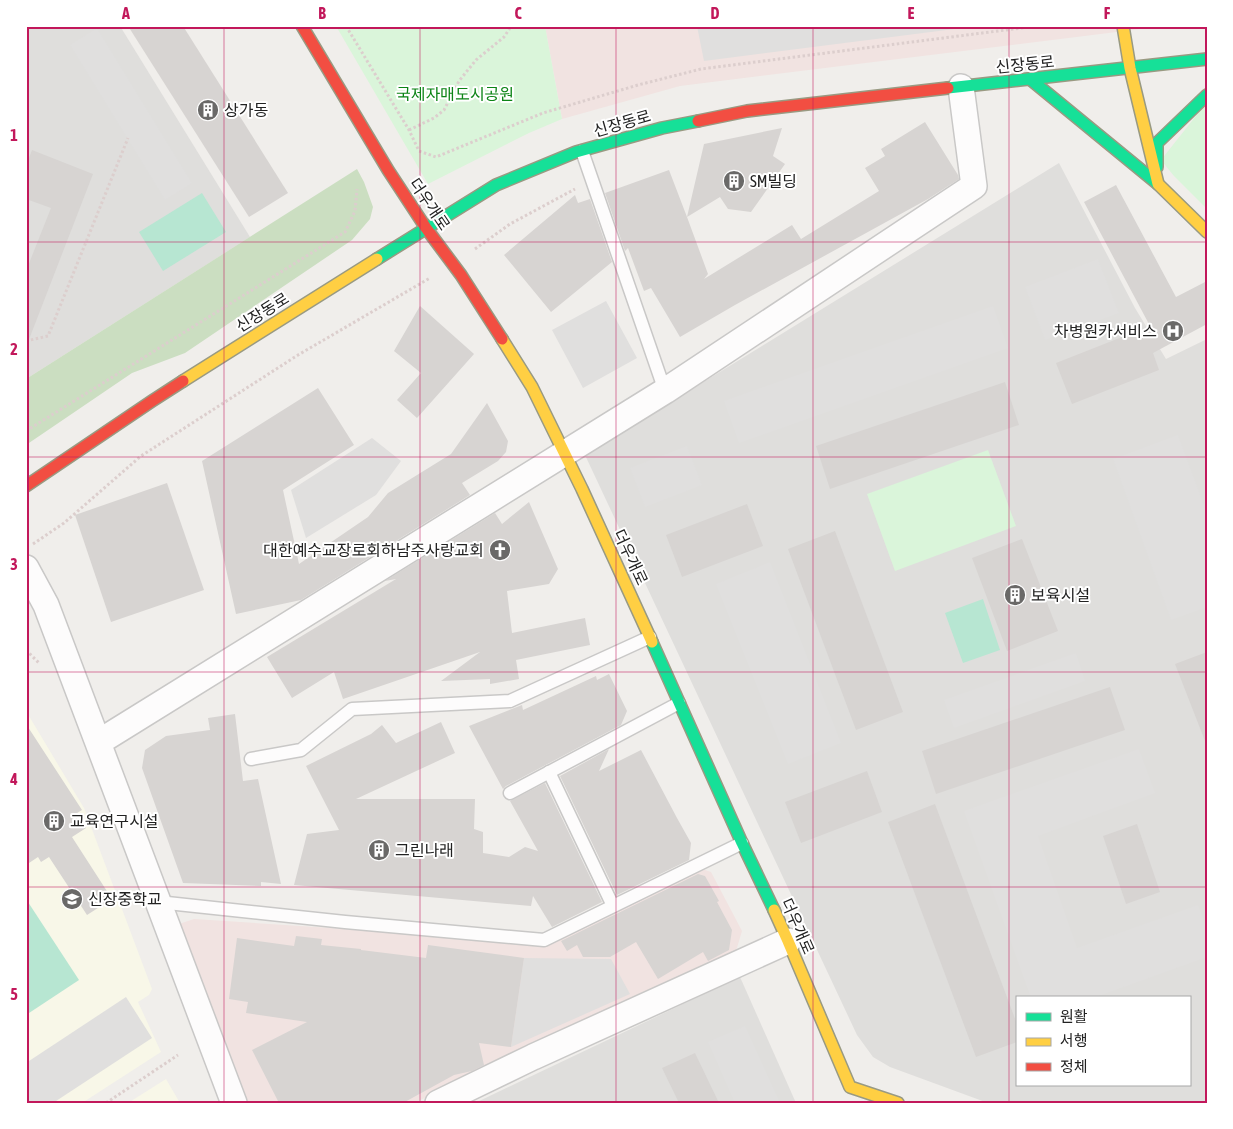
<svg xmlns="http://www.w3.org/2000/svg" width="1233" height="1129" viewBox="0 0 1233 1129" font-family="'Asap Condensed','Noto Sans KR',sans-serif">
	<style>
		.residential { fill: #dfdedc; fill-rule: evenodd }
		.commercial { fill: #f1e3e1 }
		.education { fill: #f8f7e8 }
		.forest { fill: #cbdec1 }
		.park { fill: #daf5da }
		.pitch { fill: #b7e6d2 }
		.parking { fill: #e0dfde }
		.building { fill: #d7d4d2 }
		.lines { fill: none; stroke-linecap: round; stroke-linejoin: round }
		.lane-casing { stroke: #c9c8c7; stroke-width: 15 }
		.street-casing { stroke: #c9c8c7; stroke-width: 28 }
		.fast-casing { stroke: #999a82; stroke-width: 14 }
		.slow-casing { stroke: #999a82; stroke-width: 14 }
		.jam-casing { stroke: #999a82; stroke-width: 14 }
		.path { stroke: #dccecd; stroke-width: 3; stroke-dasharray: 2.5 2.5; stroke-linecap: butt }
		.lane { stroke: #fdfcfc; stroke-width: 12 }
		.street { stroke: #fdfcfc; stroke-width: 25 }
		.fast { stroke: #16e098; stroke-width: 11 }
		.slow { stroke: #ffcf43; stroke-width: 11 }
		.jam { stroke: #f24e42; stroke-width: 11 }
		.grid { fill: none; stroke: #c2185b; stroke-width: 1; stroke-opacity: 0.55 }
		.labels { text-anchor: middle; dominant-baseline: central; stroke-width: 4; stroke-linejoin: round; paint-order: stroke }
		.street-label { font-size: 16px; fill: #222; stroke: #fff }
		.park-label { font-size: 16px; fill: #0c8416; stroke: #fff }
		.poi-label { font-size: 16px; fill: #222; stroke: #fff; text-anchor: start }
		.neatline { fill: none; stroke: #c2185b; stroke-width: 2 }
		.grid-label { font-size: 16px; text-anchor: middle; font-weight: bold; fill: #c2185b }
	</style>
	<rect width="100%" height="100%" fill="#f0eeeb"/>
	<g class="residential">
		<polygon points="26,26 120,26 250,237 26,379"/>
		<path d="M 1059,163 L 1135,308 L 1166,359 L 1207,339 L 1207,1103 L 988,1103 L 890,1067 L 873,1057 L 857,1035 L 585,455 ZM 1017,998 L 1189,998 L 1189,1085 L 1017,1085 Z"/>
		<polygon points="740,977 796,1103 475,1103"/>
	</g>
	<g class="commercial">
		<polygon points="545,26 1165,26 680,86 562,119"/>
		<polygon points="693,866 711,872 742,931 736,951 414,1103 238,1103 179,924 194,919 545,942"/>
	</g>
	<g class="education">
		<polygon points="26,711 84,808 152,989 149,995 138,1002 161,1052 82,1103 26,1103"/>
		<polygon points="166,1079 180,1103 128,1103"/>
	</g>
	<polygon class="forest" points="357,169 364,182 373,207 370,219 352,240 185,353 132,373 26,445 26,379"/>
	<g class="park">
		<polygon points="336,26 545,26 562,119 529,133 428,184"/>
		<polygon points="1207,102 1207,209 1174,176 1161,160"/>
		<polygon points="988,450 1016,526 895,571 867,494"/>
	</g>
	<g class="pitch">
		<polygon points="202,193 226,232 163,271 139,232"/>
		<polygon points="983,599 1000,650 963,663 945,613"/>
		<polygon points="26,899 79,980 26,1015"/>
	</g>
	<g class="parking">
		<polygon points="697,26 978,26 704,61"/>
		<polygon points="97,28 192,183 165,200 70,45"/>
		<polygon points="1098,259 1119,313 1045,340 1025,287"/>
		<polygon points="606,301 637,358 583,388 552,330"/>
		<polygon points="993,306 1008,348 739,443 724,401"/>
		<polygon points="1178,435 1207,513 1207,607 1171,620 1113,459"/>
		<polygon points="372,438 401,461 376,495 306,538 291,490"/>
		<polygon points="687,446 702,485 645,507 630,468"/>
		<polygon points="770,562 841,743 788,764 716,584"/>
		<polygon points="1076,653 1085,681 954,728 944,700"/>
		<polygon points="1139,749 1155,793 1038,836 1077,948 1198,905 1207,929 1207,957 1093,998 1031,998 964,811"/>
		<polygon points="524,958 611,959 630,994 511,1047"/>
		<polygon points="126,997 152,1038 53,1103 26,1103 26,1063"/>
		<polygon points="745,1026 780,1103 735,1103 708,1042"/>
	</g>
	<g class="building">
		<polygon points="128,26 183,26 288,193 249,217"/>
		<polygon points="925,122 958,175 959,179 928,199 735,305 680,337 651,288 644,291 628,248 625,251 605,193 669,170 687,217 704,144 782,128 773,156 785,164 751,212 728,209 720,197 687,217 708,274 704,279 792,225 801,239 879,191 865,168 885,156 881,149"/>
		<polygon points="32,150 93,174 28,342 26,342 26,271 51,208 26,199 26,166"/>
		<polygon points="1116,185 1176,297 1207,281 1207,324 1153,353 1159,370 1072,404 1056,363 1150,326 1084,202"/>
		<polygon points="575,195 578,203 590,199 612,262 551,312 504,255"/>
		<polygon points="420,306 474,354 417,418 397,400 421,373 394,351"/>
		<polygon points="1005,382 1019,425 830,489 816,446"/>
		<polygon points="318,388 354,445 283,490 299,564 368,517 388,493 451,454 487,403 508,441 506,452 498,461 462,483 470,495 301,600 236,614 202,461"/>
		<polygon points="167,483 204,590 111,622 75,515"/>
		<polygon points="529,502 558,569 549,584 507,591 512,633 585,618 590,645 516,660 519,679 490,684 490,679 441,681 480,652 343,699 334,672 292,698 267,657 396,579 385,581 495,513 502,524"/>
		<polygon points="747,504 763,546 682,577 666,535"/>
		<polygon points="835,531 903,712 856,730 788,549"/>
		<polygon points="1022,539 1058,631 1007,651 972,558"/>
		<polygon points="1207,652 1207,740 1205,741 1175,664"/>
		<polygon points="609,674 627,711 621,725 506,786 503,789 469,726 522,705 523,710 596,676 597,680"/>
		<polygon points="1110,687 1125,730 936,794 922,751"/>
		<polygon points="235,714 243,781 258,779 281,884 261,882 261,886 183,883 142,768 145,750 166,736 210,730 208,718"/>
		<polygon points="441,722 455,753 356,799 475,799 474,829 483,832 483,853 509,857 525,847 538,851 510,801 545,783 602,902 552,927 533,896 531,906 294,885 307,834 339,830 306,766 371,734 382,725 396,743"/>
		<polygon points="26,724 82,810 77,813 86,828 72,837 112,899 87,915 49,857 41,862 38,857 26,865"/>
		<polygon points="609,749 599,771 641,750 677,818 691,843 689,860 617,895 560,776"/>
		<polygon points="867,771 882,812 801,843 785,802"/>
		<polygon points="935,804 1017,1024 1017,1042 976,1057 888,822"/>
		<polygon points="1137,824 1160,892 1126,904 1103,836"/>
		<polygon points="698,874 705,876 719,901 717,902 732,930 729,950 708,961 703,952 658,979 636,942 610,957 583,957 577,945 567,951 561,941"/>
		<polygon points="296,936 322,939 321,945 361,949 361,950 426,958 428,945 524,958 511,1047 479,1043 484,1065 472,1071 454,1075 403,1103 279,1103 252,1050 307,1022 246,1013 248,1002 229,999 237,938 294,946"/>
		<polygon points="695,1053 719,1103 679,1103 662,1068"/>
	</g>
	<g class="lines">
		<g class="lane-casing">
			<g id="lane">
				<polyline points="582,151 665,391"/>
				<polyline points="251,759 301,750 352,709 510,701 650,637"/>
				<polyline points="549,772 613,906"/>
				<polyline points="510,793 679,703"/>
				<polyline points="158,902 345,922 544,940 742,843"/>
			</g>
		</g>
		<g class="street-casing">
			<g id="street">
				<polyline points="26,568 46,605 234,1103"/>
				<polyline points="99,742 665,391 974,186 961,87"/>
				<polyline points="438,1103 533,1057 788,941"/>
			</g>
		</g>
		<g class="fast-casing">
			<g id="fast">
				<polyline points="1030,79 1158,184"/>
				<polyline points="948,88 1207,59"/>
				<polyline points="1157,167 1157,143 1207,95"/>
				<polyline points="377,259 496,185 576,152 662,128 698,121"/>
				<polyline points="652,642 742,843 774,910"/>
			</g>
		</g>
		<g class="slow-casing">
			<g id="slow">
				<polyline points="1123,26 1130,68 1158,184 1207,232"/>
				<polyline points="502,339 532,387 582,489 652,642"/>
				<polyline points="183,381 377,259"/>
				<polyline points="774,910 788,941 850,1087 898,1103"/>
			</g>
		</g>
		<g class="jam-casing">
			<g id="jam">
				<polyline points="302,26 388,170 426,228 461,275 502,339"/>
				<polyline points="698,121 747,111 948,88"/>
				<polyline points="26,486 152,401 183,381"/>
			</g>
		</g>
		<g class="path">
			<polyline points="346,26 409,130 419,151 436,157 543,113 638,85 701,69 1037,26"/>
			<polyline points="409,130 434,118 444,110 459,81 476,60 504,37 510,28 509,26"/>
			<polyline points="475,249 510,224 575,189"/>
			<polyline points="26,341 48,336 128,138"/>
			<polyline points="26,431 345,232 355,211 357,189"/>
			<polyline points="33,544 64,523 141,456 298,355 430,278"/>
			<polyline points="26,650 39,663"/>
			<polyline points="106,1103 178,1055"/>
		</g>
		<use href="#lane" class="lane"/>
		<use href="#street" class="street"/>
		<use href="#fast" class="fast"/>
		<use href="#slow" class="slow"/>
		<use href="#jam" class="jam"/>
	</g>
	<path class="grid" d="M 224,26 L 224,1103M 420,26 L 420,1103M 616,26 L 616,1103M 813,26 L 813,1103M 1009,26 L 1009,1103M 26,242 L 1207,242M 26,457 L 1207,457M 26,672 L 1207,672M 26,887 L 1207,887"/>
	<defs>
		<g id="building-disc" transform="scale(1.125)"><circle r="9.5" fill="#6a6968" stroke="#fff"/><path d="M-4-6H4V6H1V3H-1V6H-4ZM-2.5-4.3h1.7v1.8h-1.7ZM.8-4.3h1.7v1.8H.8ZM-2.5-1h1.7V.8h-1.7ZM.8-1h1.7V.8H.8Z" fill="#fff"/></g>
		<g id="hospital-disc" transform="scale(1.125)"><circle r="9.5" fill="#6a6968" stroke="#fff"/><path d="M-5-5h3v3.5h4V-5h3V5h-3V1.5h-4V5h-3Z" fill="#fff"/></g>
		<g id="church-disc" transform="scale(1.125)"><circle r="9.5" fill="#6a6968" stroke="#fff"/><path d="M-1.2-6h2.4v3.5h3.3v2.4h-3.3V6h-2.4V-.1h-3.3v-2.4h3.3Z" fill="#fff"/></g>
		<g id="school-disc" transform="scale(1.125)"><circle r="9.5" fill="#6a6968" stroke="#fff"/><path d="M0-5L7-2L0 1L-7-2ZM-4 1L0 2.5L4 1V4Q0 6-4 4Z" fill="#fff"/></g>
	</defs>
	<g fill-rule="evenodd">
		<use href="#building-disc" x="208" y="110"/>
		<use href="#building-disc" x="734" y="181"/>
		<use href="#hospital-disc" x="1173" y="331"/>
		<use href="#church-disc" x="500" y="550"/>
		<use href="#building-disc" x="1015" y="595"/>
		<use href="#building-disc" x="54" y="821"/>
		<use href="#building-disc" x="379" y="850"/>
		<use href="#school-disc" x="72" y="899"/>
	</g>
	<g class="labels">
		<g class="street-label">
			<text transform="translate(1025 64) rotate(-6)">신장동로</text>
			<text transform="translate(622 123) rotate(-16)">신장동로</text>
			<text transform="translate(430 204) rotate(56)">더우개로</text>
			<text transform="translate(262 312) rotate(-32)">신장동로</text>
			<text transform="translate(631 557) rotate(65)">더우개로</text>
			<text transform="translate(798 926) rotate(66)">더우개로</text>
		</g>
		<g class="park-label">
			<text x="455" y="94">국제자매도시공원</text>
		</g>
		<g class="poi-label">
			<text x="224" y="110">상가동</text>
			<text x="750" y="181">SM빌딩</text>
			<text x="1157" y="331" text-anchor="end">차병원카서비스</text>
			<text x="484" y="550" text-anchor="end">대한예수교장로회하남주사랑교회</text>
			<text x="1031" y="595">보육시설</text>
			<text x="70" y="821">교육연구시설</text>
			<text x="395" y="850">그린나래</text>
			<text x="88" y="899">신장중학교</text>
		</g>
	</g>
	<rect width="1233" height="1129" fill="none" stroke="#ffffff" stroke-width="55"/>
	<rect x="1016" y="996" width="175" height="90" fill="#ffffff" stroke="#a7a7a7"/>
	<rect x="1026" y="1013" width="25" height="8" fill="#16e098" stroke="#a7a7a7"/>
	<text x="1060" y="1022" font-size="15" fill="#222222">원활</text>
	<rect x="1026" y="1038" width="25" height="8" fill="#ffcf43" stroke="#a7a7a7"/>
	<text x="1060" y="1046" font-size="15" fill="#222222">서행</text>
	<rect x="1026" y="1063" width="25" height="8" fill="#f24e42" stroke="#a7a7a7"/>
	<text x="1060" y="1072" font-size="15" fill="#222222">정체</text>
	<rect x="28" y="28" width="1178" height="1074" class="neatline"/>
	<g class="grid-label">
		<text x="126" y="19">A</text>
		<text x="322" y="19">B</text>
		<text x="518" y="19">C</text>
		<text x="715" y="19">D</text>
		<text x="911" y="19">E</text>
		<text x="1107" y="19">F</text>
		<text x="14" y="141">1</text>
		<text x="14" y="355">2</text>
		<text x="14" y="570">3</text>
		<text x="14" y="785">4</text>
		<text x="14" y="1000">5</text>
	</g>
</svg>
